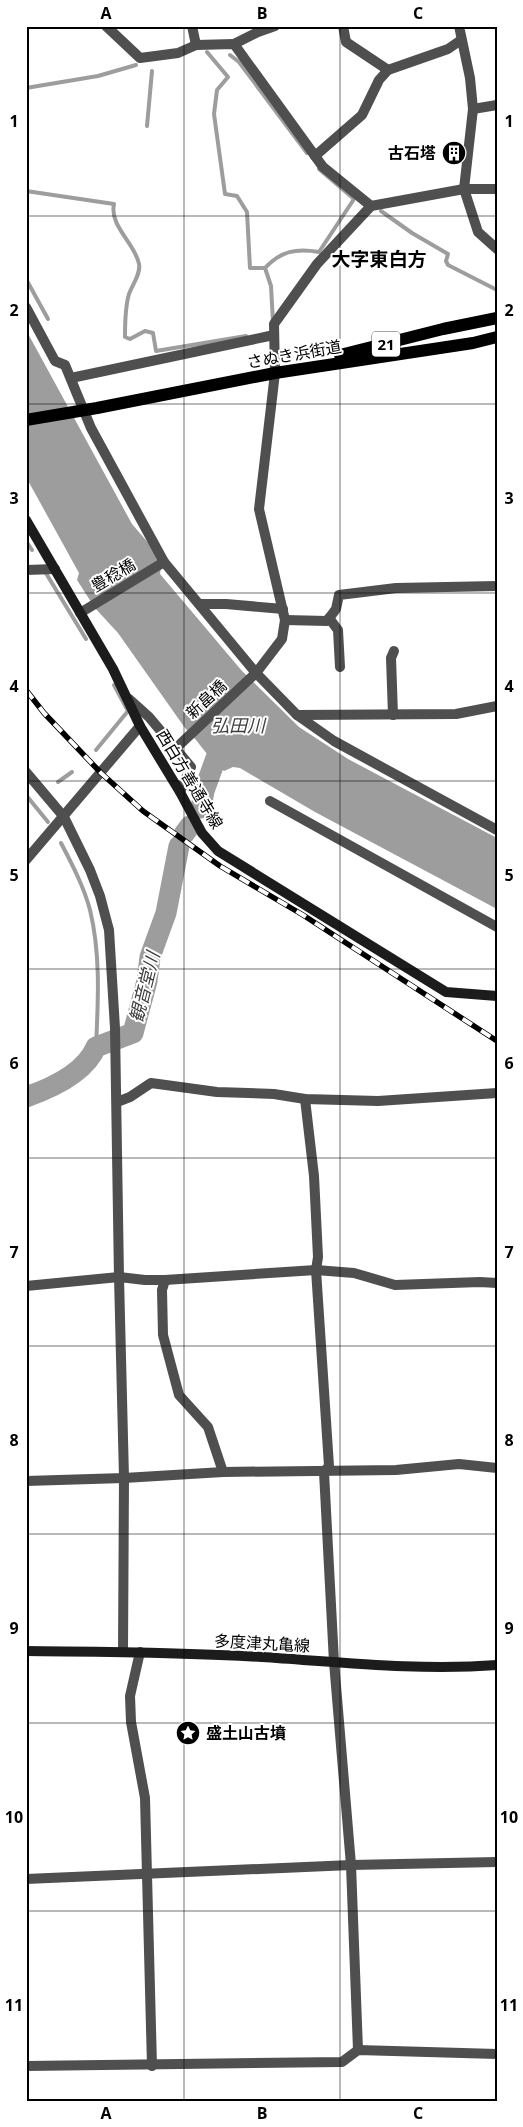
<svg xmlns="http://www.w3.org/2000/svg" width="523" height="2127" viewBox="0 0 523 2127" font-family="'Open Sans','Noto Sans JP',sans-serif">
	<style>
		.water { fill: #9d9d9d }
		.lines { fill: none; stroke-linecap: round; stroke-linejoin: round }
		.stream { stroke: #9d9d9d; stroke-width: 4 }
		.river { stroke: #9d9d9d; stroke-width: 21 }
		.minor { stroke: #4f4f4f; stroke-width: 10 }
		.tertiary { stroke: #4f4f4f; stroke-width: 10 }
		.secondary { stroke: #1c1c1c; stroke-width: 10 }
		.primary { stroke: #000; stroke-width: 12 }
		.rail-casing { stroke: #000; stroke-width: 5.5 }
		.rail { stroke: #fff; stroke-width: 4; stroke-dasharray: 11; stroke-linecap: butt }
		.grid { fill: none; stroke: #000; stroke-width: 1; stroke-opacity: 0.55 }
		.labels { text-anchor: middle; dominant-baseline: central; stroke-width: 4; stroke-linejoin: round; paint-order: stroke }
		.shield { fill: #fff; stroke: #4c4c4c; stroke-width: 1 }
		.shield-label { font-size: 15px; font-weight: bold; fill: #000 }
		.poi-label { font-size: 16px; font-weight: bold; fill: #000; stroke: #fff; text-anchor: end }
		.street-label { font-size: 16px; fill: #000; stroke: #fff }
		.water-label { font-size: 18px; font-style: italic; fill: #3e3e3e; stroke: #fff }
		.quarter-label { font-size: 19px; font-weight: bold; fill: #000; stroke: #fff }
		.neatline { fill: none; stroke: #000; stroke-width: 2 }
		.grid-label { font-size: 16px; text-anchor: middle; font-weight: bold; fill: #000 }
	</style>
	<rect width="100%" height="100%" fill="#fff"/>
	<path class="water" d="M 26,330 L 132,524 L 162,559 L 160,574 L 242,671 L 299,727 L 348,759 L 497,838 L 497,909 L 315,812 L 240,768 L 233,767 L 224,771 C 208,759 200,742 185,728 L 118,633 L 95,608 L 77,580 L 79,573 L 26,477 Z"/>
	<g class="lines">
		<g class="stream">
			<polyline points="207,52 228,77 217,90 214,114 225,194 237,196 247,212 250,268 265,268 271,286 273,322"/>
			<polyline points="230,55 239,62 307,153"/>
			<polyline points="26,88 98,76 136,65"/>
			<polyline points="147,126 152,71"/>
			<path d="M 26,191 L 114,204 C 109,226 135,243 139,264 C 141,274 132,285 129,294 C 125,307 125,323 125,337 L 130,339 L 145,331 L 153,333 L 156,351 L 246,336"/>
			<polyline points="381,211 412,233 448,254 446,261 448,265 497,290"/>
			<path d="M 265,268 C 281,251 296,248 319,252 L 354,199 L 319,169"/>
			<polyline points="26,279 48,319"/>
			<polyline points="26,541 32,550"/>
			<polyline points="44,570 86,639"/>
			<polyline points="96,750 128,711 114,685"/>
			<polyline points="58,782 72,772"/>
			<polyline points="26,795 48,822"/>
			<path d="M 61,843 C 72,864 84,887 90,910 C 101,955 98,1002 96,1047"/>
		</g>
		<g class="river">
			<polyline points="201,808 204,791 224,736"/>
			<polyline points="184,834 190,826"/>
			<path d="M 26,1097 C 52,1088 85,1073 96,1047 L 133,1033 L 147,981 L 150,957 L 166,913 L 179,846"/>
		</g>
		<g class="minor">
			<polyline points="106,26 140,58 178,53 196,45"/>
			<polyline points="192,26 196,45 234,44 323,167 371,206"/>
			<polyline points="343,26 346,42 388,70"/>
			<polyline points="459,26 470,78 473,109 464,189 478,232 497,249"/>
			<polyline points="234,44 258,32 275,26"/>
			<polyline points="473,109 497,105"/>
			<polyline points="315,156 362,115 379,80 388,70 448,49 461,40"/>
			<polyline points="26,307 55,361 65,365 91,428 164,562 256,673 297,715 456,714 497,706"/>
			<polyline points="71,378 274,335"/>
			<polyline points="26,570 55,569"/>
			<polyline points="200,604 226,604 283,609"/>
			<polyline points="80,613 164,562"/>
			<polyline points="329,618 338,630 340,667"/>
			<polyline points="285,620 327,621 336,609 339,595 396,588 497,586"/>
			<polyline points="129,699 149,717 191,767 180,792"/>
			<polyline points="297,715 334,741 497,830"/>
			<polyline points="393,715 391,658 394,651"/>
			<polyline points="176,748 256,673 282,639 285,620 259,509 275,373 274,324 317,264 371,206 464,189 497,189"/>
			<polyline points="270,801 497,927"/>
			<polyline points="26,860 140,726"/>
			<polyline points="305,1099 314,1176 318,1257 316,1270 329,1466 324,1472 334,1662 351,1865 358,2050"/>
			<polyline points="117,1102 130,1097 151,1083 217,1092 274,1094 305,1099 378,1101 497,1093"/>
			<polyline points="119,1277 145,1280 165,1280 316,1270 354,1273 395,1285 480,1282 497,1283"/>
			<polyline points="165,1280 162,1290 163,1335 179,1395 208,1427 223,1472"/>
			<polyline points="26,1481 124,1478 223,1472 396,1470 459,1464 497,1468"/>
			<polyline points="140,1652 130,1696 131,1722 145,1798 152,2066"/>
			<polyline points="26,1879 351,1865 497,1862"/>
			<polyline points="26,2066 342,2062 358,2050 497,2054"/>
		</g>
		<g class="tertiary">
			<polyline points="26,772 64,817 90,870 100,896 109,930 115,1028 119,1277 26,1286"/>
			<polyline points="119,1277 124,1478 123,1652"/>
		</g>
		<g class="secondary">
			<polyline points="26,520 113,669 140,726 180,792 202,833 218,851 446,992 497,996"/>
			<path d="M 26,1651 C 105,1652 183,1652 262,1657 C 340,1662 419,1671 497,1665"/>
		</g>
		<g class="primary">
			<polyline points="340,355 443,329 497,318"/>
			<polyline points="26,420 97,408 275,373 473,343 497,337"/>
		</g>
		<g class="rail-casing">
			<polyline id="rail" points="26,690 44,713 101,773 143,811 220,866 303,915 497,1041"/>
		</g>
		<use href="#rail" class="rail"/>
	</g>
	<path class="grid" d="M 184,26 L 184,2101M 340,26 L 340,2101M 26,216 L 497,216M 26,404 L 497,404M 26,593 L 497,593M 26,781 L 497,781M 26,969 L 497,969M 26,1158 L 497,1158M 26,1346 L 497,1346M 26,1534 L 497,1534M 26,1723 L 497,1723M 26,1911 L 497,1911"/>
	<defs>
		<g id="building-disc" transform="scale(1.25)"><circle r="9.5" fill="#000" stroke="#fff"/><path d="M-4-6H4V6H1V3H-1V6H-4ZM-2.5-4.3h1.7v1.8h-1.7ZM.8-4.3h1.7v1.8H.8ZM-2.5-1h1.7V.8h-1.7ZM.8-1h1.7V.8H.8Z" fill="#fff"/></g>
		<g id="sight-disc" transform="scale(1.25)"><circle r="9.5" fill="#000" stroke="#fff"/><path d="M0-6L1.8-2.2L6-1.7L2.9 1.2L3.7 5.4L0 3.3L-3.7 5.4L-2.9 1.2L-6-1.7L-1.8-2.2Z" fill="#fff"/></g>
	</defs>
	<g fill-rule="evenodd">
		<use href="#building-disc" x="454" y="153"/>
		<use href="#sight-disc" x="188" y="1733"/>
	</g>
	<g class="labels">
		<rect class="shield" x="372" y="331.5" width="28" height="25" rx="4"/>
		<g class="shield-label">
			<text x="386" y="344">21</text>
		</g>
		<g class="poi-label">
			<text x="436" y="153">古石塔</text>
			<text x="206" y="1733" text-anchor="start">盛土山古墳</text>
		</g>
		<g class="street-label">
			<text transform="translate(294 354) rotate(-10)">さぬき浜街道</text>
			<text transform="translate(113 575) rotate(-31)">豊稔橋</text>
			<text transform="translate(206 699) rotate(-43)">新畠橋</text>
			<text transform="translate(190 779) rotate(59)">西白方善通寺線</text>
			<text transform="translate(262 1643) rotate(3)">多度津丸亀線</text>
		</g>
		<g class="water-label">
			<text x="238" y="725">弘田川</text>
			<text transform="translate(144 987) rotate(-76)">観音堂川</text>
		</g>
		<g class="quarter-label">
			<text x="379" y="259">大字東白方</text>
		</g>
	</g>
	<rect width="523" height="2127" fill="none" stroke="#ffffff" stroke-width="55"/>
	<rect x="28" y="28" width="468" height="2072" class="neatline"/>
	<g class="grid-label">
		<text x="106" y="19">A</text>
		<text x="262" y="19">B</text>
		<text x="418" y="19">C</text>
		<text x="14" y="127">1</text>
		<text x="509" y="127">1</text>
		<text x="14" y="316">2</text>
		<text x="509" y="316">2</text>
		<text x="14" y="504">3</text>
		<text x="509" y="504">3</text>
		<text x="14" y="692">4</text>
		<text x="509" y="692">4</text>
		<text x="14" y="881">5</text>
		<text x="509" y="881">5</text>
		<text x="14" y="1069">6</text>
		<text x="509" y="1069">6</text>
		<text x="14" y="1258">7</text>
		<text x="509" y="1258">7</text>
		<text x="14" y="1446">8</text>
		<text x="509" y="1446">8</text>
		<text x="14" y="1634">9</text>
		<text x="509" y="1634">9</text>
		<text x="14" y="1823">10</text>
		<text x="509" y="1823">10</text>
		<text x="14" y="2011">11</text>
		<text x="509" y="2011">11</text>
		<text x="106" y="2119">A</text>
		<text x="262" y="2119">B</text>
		<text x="418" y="2119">C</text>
	</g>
</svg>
